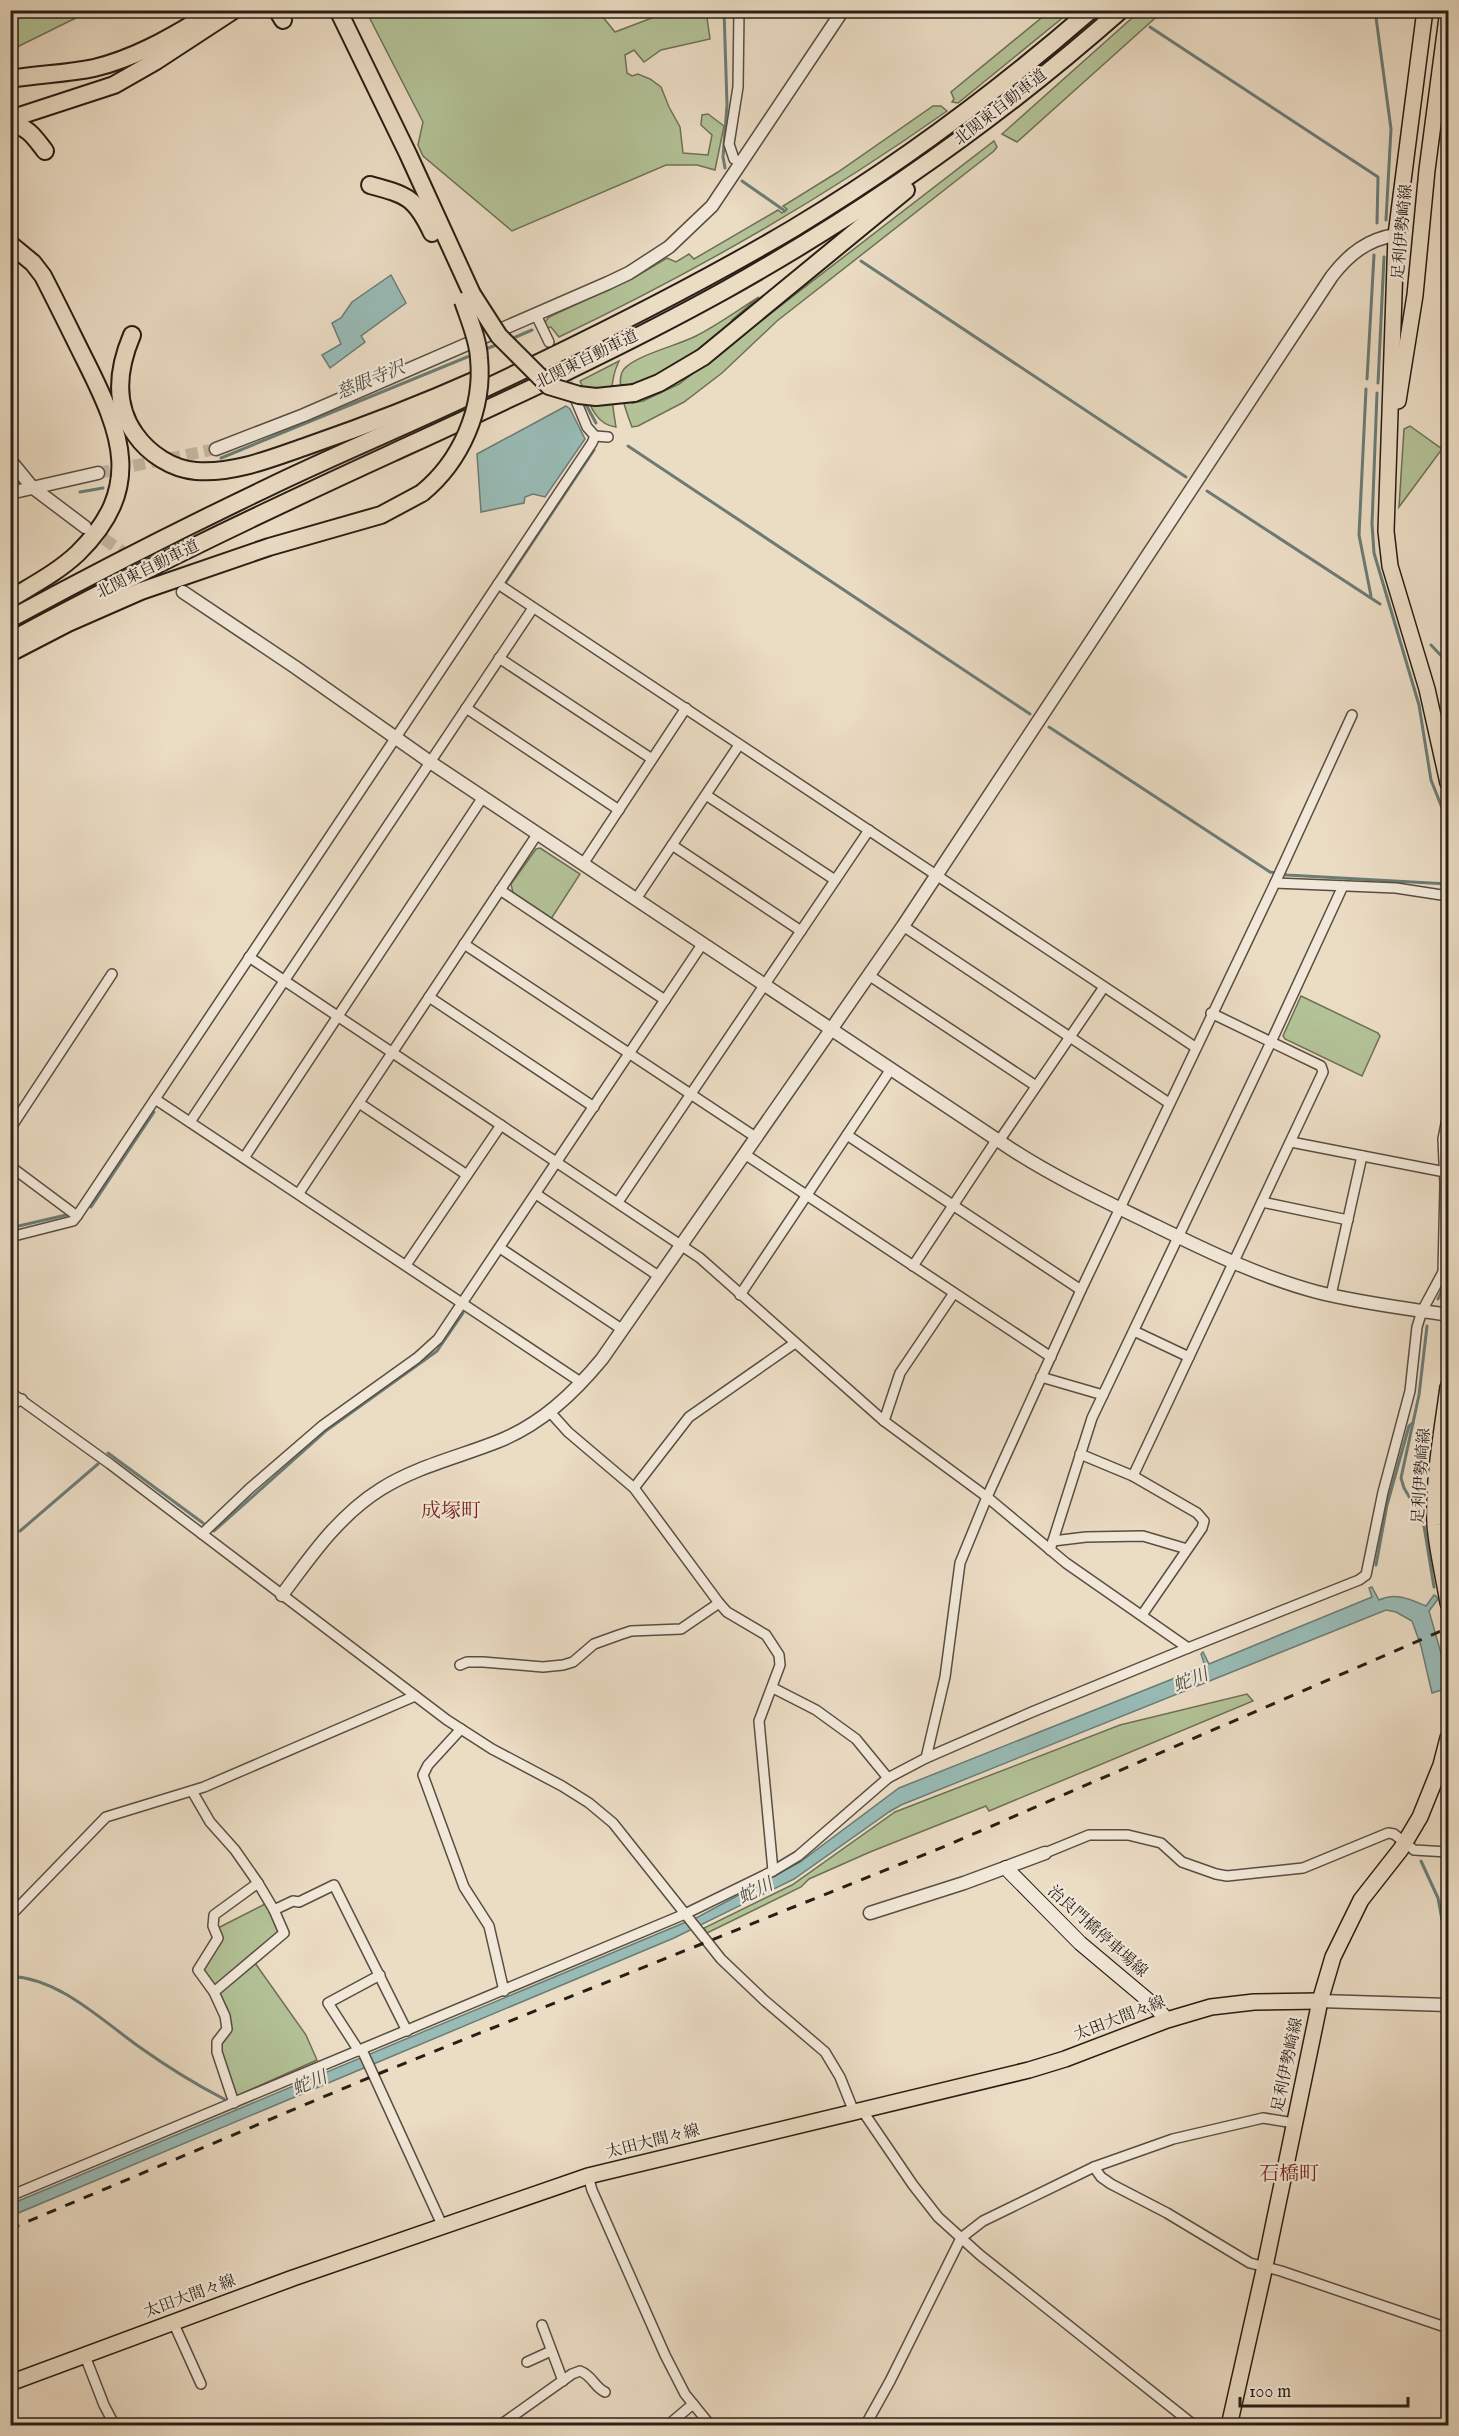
<svg xmlns="http://www.w3.org/2000/svg" width="1459" height="2436" viewBox="0 0 1459 2436" font-family="'IM FELL English','Noto Serif JP',serif">
	<style>
		.green { fill: #b3c297; stroke: #6e7056; stroke-width: 1.5 }
		.water { fill: #98bbb6; stroke: #6b7c76; stroke-width: 1.5 }
		.lines { fill: none; stroke-linecap: round; stroke-linejoin: round }
		.stream { stroke: #6b7c76; stroke-width: 3 }
		.minor-tunnel { stroke: #c4b6a1; stroke-width: 9; stroke-dasharray: 9 4.5; stroke-linecap: butt }
		.tertiary-tunnel { stroke: #c4b6a1; stroke-width: 12; stroke-dasharray: 12 6; stroke-linecap: butt }
		.minor-casing { stroke: #594e41; stroke-width: 12 }
		.tertiary-casing { stroke: #594e41; stroke-width: 15 }
		.secondary-casing { stroke: #281e15; stroke-width: 16 }
		.primary-casing { stroke: #281e15; stroke-width: 18 }
		.motorway-casing { stroke: #281e15; stroke-width: 20 }
		.minor { stroke: #f2e8d9; stroke-width: 9 }
		.tertiary { stroke: #f2e8d9; stroke-width: 12 }
		.secondary { stroke: #f2e8d9; stroke-width: 14 }
		.primary { stroke: #ebdcc4; stroke-width: 15 }
		.motorway { stroke: #ebdcc4; stroke-width: 16 }
		.rail { stroke: #281e15; stroke-width: 3; stroke-dasharray: 10 10; stroke-linecap: butt }
		.motorway-bridge-casing { stroke: #281e15; stroke-width: 20; stroke-linecap: butt }
		.motorway-bridge { stroke: #ebdcc4; stroke-width: 16 }
		.labels { text-anchor: middle; dominant-baseline: central; stroke-width: 4.5; stroke-linejoin: round; paint-order: stroke }
		.street-label { font-size: 16px; fill: #281e15; stroke: #f2e8d9 }
		.water-label { font-size: 18px; font-style: italic; fill: #4a4d45; stroke: #f2e8d9 }
		.quarter-label { font-size: 20px; fill: #7a1f14; stroke: #f2e8d9 }
	</style>
	<rect width="100%" height="100%" fill="#ebdcc4"/>
	<filter id="stains"><feTurbulence type="fractalNoise" baseFrequency=".00333" numOctaves="4"/><feColorMatrix values="0 0 0 0 .2 0 0 0 0 .09 0 0 0 0 .02 0 0 0 .5 -.17"/></filter>
	<radialGradient id="worn" r=".72"><stop offset=".6" stop-color="#630" stop-opacity="0"/><stop offset="1" stop-color="#630" stop-opacity=".3"/></radialGradient>
	<g class="green">
		<polygon points="11,10 90,10 90,11 11,50"/>
		<polygon points="1051,10 1071,11 958,103 952,102 954,99 951,92"/>
		<polygon points="1141,10 1163,11 1017,142 1002,134"/>
		<polygon points="366,11 598,11 615,32 670,11 706,11 710,39 661,50 644,62 634,50 625,55 627,73 632,76 638,74 650,79 661,87 669,107 680,127 683,153 708,155 712,135 701,125 702,115 708,114 724,126 715,170 697,165 666,165 512,231 423,156 418,145 423,122"/>
		<path d="M 933,106 L 941,106 L 947,111 C 824,198 695,272 559,337 L 551,327 L 547,328 L 545,322 L 549,317 L 635,277 L 667,258 L 676,262 L 689,254 L 694,259 L 778,210 L 782,213 L 787,209 L 783,206 L 838,172 Z"/>
		<path d="M 994,141 L 997,147 L 994,151 L 777,321 L 722,373 L 684,402 L 638,426 L 632,427 C 627,414 614,381 624,369 C 636,355 679,345 696,336 C 718,325 738,310 759,297 L 732,320 L 730,327 L 698,352 L 678,365 L 630,388 L 632,403 L 643,401 L 679,384 Z"/>
		<path d="M 619,361 C 608,384 612,403 616,427 C 594,425 588,399 580,381 Z"/>
		<polygon points="1410,426 1442,449 1399,507 1404,429"/>
		<polygon points="540,848 580,874 551,919 513,893 511,884 536,849"/>
		<polygon points="1301,996 1378,1033 1380,1036 1362,1076 1285,1039 1283,1036"/>
		<polygon points="1247,1694 1253,1701 989,1811 986,1806 870,1852 809,1879 801,1887 707,1933 704,1928 792,1885 895,1812 1120,1725"/>
		<polygon points="267,1903 281,1932 215,1990 200,1971 219,1938 216,1929"/>
		<polygon points="255,1963 306,2035 317,2060 234,2097 219,2044 229,2028 217,1992"/>
	</g>
	<g class="water">
		<polygon points="391,275 406,303 361,336 365,342 330,368 322,355 341,344 332,323 341,318 352,302"/>
		<polygon points="566,406 570,409 585,439 545,497 533,494 525,497 524,503 481,512 477,454"/>
		<path d="M 1372,1587 L 1379,1600 C 1396,1592 1409,1599 1426,1606 L 1434,1595 L 1436,1596 L 1438,1599 L 1429,1611 L 1448,1678 L 1448,1688 L 1432,1693 L 1421,1646 L 1412,1621 L 1396,1612 L 1386,1610 L 901,1805 L 889,1812 L 794,1879 L 674,1938 L 11,2216 L 11,2204 L 698,1917 L 800,1862 L 899,1788 L 1205,1666 L 1201,1654 L 1203,1652 L 1209,1664 L 1372,1597 L 1369,1588 Z"/>
	</g>
	<g class="lines">
		<g class="stream">
			<polyline points="724,10 727,105 723,157 725,168"/>
			<polyline points="1375,10 1391,129 1386,220"/>
			<polyline points="1150,27 1378,177 1377,223"/>
			<polyline points="742,181 785,211"/>
			<polyline points="861,261 1186,477"/>
			<polyline points="511,339 532,330"/>
			<polyline points="483,350 499,344"/>
			<polyline points="1367,379 1374,255"/>
			<polyline points="1378,383 1384,257"/>
			<polyline points="1366,389 1359,535 1371,596"/>
			<polyline points="1377,393 1372,524 1374,553 1419,705 1431,780 1448,823"/>
			<polyline points="584,401 596,423"/>
			<polyline points="628,446 1030,714"/>
			<polyline points="221,458 472,355"/>
			<polyline points="1207,491 1380,604"/>
			<polyline points="80,492 103,488"/>
			<polyline points="10,508 13,507"/>
			<polyline points="506,582 594,450"/>
			<polyline points="1431,645 1448,663"/>
			<polyline points="1049,727 1270,872 1287,875 1448,884"/>
			<polyline points="91,1207 154,1112"/>
			<polyline points="10,1228 66,1215"/>
			<polyline points="1438,1299 1448,1277"/>
			<polyline points="1427,1326 1419,1395 1401,1478 1404,1488 1423,1520 1434,1587"/>
			<polyline points="108,1453 203,1523"/>
			<polyline points="20,1531 98,1464"/>
			<polyline points="214,1531 327,1430 437,1351 463,1313"/>
			<polyline points="10,1541 12,1537"/>
			<polyline points="1376,1565 1387,1505 1409,1426 1413,1423"/>
			<polyline points="1421,1861 1438,1898 1448,1953"/>
			<path d="M 10,1976 C 60,1979 99,2018 138,2046 C 166,2066 193,2083 224,2099"/>
		</g>
		<polyline class="minor-tunnel" points="549,342 570,386"/>
		<g class="tertiary-tunnel">
			<polyline points="98,473 216,449"/>
			<polyline points="89,529 172,585"/>
		</g>
		<g class="minor-casing">
			<g id="minor">
				<polyline points="739,10 738,87 729,144 734,159 742,163"/>
				<polyline points="536,315 549,342"/>
				<polyline points="572,391 587,427 595,436 608,437"/>
				<polyline points="498,584 1195,1047"/>
				<polyline points="499,658 652,759"/>
				<polyline points="466,708 619,810"/>
				<polyline points="706,795 835,880"/>
				<polyline points="672,845 801,931"/>
				<polyline points="583,864 686,708"/>
				<polyline points="1275,883 1396,888 1448,896"/>
				<polyline points="500,890 665,1000"/>
				<polyline points="636,899 739,745"/>
				<polyline points="903,926 1169,1103"/>
				<polyline points="464,944 757,1138"/>
				<polyline points="249,957 700,1258 884,1421 987,1497 1066,1563 1188,1648 1359,1580 1366,1575 1383,1492 1410,1391 1417,1327 1422,1311 1443,1272 1445,1185 1443,1139 1448,1114"/>
				<polyline points="870,976 1036,1086"/>
				<polyline points="429,997 594,1107"/>
				<polyline points="155,1099 582,1383"/>
				<polyline points="359,1103 467,1175"/>
				<polyline points="190,1122 533,608"/>
				<polyline points="10,1129 112,974"/>
				<polyline points="847,1135 1081,1290"/>
				<polyline points="999,1141 1104,987"/>
				<polyline points="1291,1142 1445,1172"/>
				<polyline points="746,1155 1051,1357"/>
				<polyline points="244,1158 483,797"/>
				<polyline points="10,1166 77,1216"/>
				<polyline points="299,1193 538,833"/>
				<polyline points="536,1194 660,1277"/>
				<polyline points="618,1202 869,830"/>
				<polyline points="1262,1202 1348,1220"/>
				<polyline points="10,1237 73,1221 77,1216 592,443 595,436"/>
				<polyline points="500,1248 623,1330"/>
				<polyline points="406,1265 501,1125"/>
				<polyline points="913,1266 997,1139"/>
				<polyline points="740,1295 891,1069"/>
				<polyline points="1331,1295 1362,1156"/>
				<polyline points="1134,1331 1189,1357"/>
				<polyline points="1041,1377 1103,1395"/>
				<polyline points="10,1392 110,1464 447,1720 492,1749 562,1786 589,1803 613,1823 721,1959 764,2000 825,2052 840,2077 854,2112"/>
				<polyline points="10,1406 22,1399"/>
				<polyline points="550,1412 568,1432 634,1488 719,1603 727,1612 766,1635 779,1655 780,1665 759,1721 773,1871"/>
				<polyline points="884,1421 900,1373 954,1293"/>
				<polyline points="1080,1454 1133,1476 1197,1513 1204,1521 1202,1528 1142,1615"/>
				<polyline points="1133,1476 1323,1072 1321,1066 1211,1013"/>
				<polyline points="634,1488 689,1417 795,1343"/>
				<polyline points="202,1534 249,1489 322,1426 417,1358 438,1339 703,943"/>
				<polyline points="1053,1541 1086,1537 1143,1536 1187,1549"/>
				<polyline points="1050,1550 1092,1418 1271,1042 1343,886"/>
				<polyline points="460,1665 467,1662 483,1662 543,1667 563,1665 573,1662 594,1644 619,1635 631,1631 681,1629 719,1603"/>
				<polyline points="773,1688 816,1710 856,1739 888,1778"/>
				<polyline points="461,1729 428,1765 423,1775 464,1887 489,1926 504,1991"/>
				<polyline points="926,1758 945,1677 960,1563 987,1497 1081,1290 1275,883 1352,715"/>
				<polyline points="192,1791 210,1822 235,1850 258,1883"/>
				<polyline points="1045,1853 1089,1835 1128,1835 1161,1843 1182,1862 1216,1874 1227,1876 1303,1868 1388,1833 1394,1834 1414,1850 1448,1852"/>
				<polyline points="10,1916 106,1817 204,1787 415,1696"/>
				<polyline points="214,1992 198,1970 218,1938 213,1926 214,1915 258,1883 274,1910"/>
				<polyline points="362,2050 443,2227"/>
				<polyline points="359,2051 328,2003 380,1975"/>
				<polyline points="234,2103 217,2052 217,2042 227,2029 225,2016 214,1992 284,1933 274,1910 293,1901 299,1902 334,1885 407,2031"/>
				<polyline points="864,2110 866,2116 913,2185 938,2217 980,2255 1195,2426"/>
				<polyline points="1094,2167 1101,2177 1111,2184 1167,2213 1250,2263 1281,2271 1448,2328"/>
				<polyline points="588,2176 592,2190 665,2355 685,2394 711,2426"/>
				<polyline points="10,2196 685,1914 773,1871 798,1856 888,1778 926,1758 1032,1712 1188,1648"/>
				<polyline points="173,2322 201,2384"/>
				<polyline points="542,2325 563,2381"/>
				<polyline points="85,2356 104,2405 115,2426"/>
				<polyline points="527,2362 551,2351"/>
				<path d="M 499,2426 L 572,2374 L 580,2371 C 593,2376 594,2387 605,2392"/>
				<polyline points="667,2426 693,2404"/>
				<polyline points="865,2426 890,2381 961,2238 983,2221 1094,2167 1173,2139 1263,2118 1294,2123"/>
				<polyline points="1448,2426 1448,2424"/>
			</g>
		</g>
		<g class="tertiary-casing">
			<g id="tertiary">
				<polyline points="216,449 304,415 608,283 629,273 669,247 712,206 843,10"/>
				<polyline points="10,460 32,487 85,527"/>
				<polyline points="10,493 98,473"/>
				<path d="M 183,592 L 295,667 L 430,762 L 1011,1149 C 1057,1179 1107,1202 1156,1226 C 1209,1252 1261,1277 1317,1292 C 1360,1303 1405,1308 1448,1315"/>
				<path d="M 282,1595 C 311,1556 338,1516 381,1489 C 418,1466 459,1457 499,1441 C 541,1424 573,1394 602,1359 L 903,926 L 1332,276 C 1349,254 1368,239 1396,235"/>
				<polyline points="870,1913 964,1883 1045,1853"/>
				<polyline points="1320,2001 1448,2005"/>
			</g>
		</g>
		<g class="secondary-casing">
			<polyline id="secondary" points="1006,1868 1080,1943 1155,2006 1167,2020"/>
		</g>
		<g class="primary-casing">
			<g id="primary">
				<polyline points="1425,10 1396,235 1386,531 1390,566 1427,689 1448,783"/>
				<polyline points="1398,401 1415,295 1427,170 1448,10"/>
				<path d="M 1448,1387 C 1442,1432 1433,1479 1435,1525 C 1437,1551 1444,1577 1448,1603"/>
				<polyline points="10,2383 293,2278 588,2176 1029,2070 1065,2059 1167,2020 1211,2007 1254,2002 1320,2001"/>
				<polyline points="1229,2426 1265,2266 1320,2001 1333,1957 1361,1900 1401,1849 1420,1817 1441,1765 1448,1738"/>
			</g>
		</g>
		<g class="motorway-casing">
			<g id="motorway">
				<polyline points="277,10 283,20"/>
				<polyline points="338,10 408,154 472,294"/>
				<path d="M 10,79 C 38,74 66,74 94,68 C 132,59 166,40 199,20"/>
				<polyline points="10,119 114,85 156,61 234,10"/>
				<path d="M 10,124 C 28,126 35,138 45,151"/>
				<path d="M 370,185 C 407,195 415,197 432,233"/>
				<path d="M 10,244 L 33,263 L 43,276 C 58,305 72,334 86,362 C 122,434 144,488 78,553 C 58,572 33,585 10,599"/>
				<path d="M 132,335 C 118,368 113,403 135,434 C 149,454 172,469 196,471 C 234,474 272,458 307,446 C 365,426 422,404 478,379"/>
				<polyline points="634,393 659,383 703,357 906,190"/>
				<path d="M 10,619 C 95,573 181,529 267,488 C 331,457 396,430 460,400 C 574,347 686,292 794,228 C 899,165 998,91 1091,10"/>
				<path d="M 10,641 C 135,573 263,512 392,453 C 505,401 619,349 727,289 C 868,210 1000,117 1121,10"/>
				<polyline points="10,653 68,623 141,591 269,547 381,515 422,493"/>
			</g>
		</g>
		<use href="#minor" class="minor"/>
		<use href="#tertiary" class="tertiary"/>
		<use href="#secondary" class="secondary"/>
		<use href="#primary" class="primary"/>
		<use href="#motorway" class="motorway"/>
		<polyline class="rail" points="10,2229 373,2076 948,1845 1448,1628"/>
		<g class="motorway-bridge-casing">
			<g id="motorway-bridge">
				<polyline points="472,294 499,336 549,386 579,395 596,397 634,393"/>
				<path d="M 422,493 C 461,461 484,409 479,358 C 478,339 469,319 463,301"/>
			</g>
		</g>
		<use href="#motorway-bridge" class="motorway-bridge"/>
	</g>
	<g class="labels">
		<g class="street-label">
			<text transform="translate(1001 108) rotate(-38)">北関東自動車道</text>
			<text transform="translate(1403 232) rotate(-85)">足利伊勢崎線</text>
			<text transform="translate(587 360) rotate(-26)">北関東自動車道</text>
			<text transform="translate(148 570) rotate(-26)">北関東自動車道</text>
			<text transform="translate(1422 1476) rotate(-86)">足利伊勢崎線</text>
			<text transform="translate(1097 1932) rotate(42)">治良門橋停車場線</text>
			<text transform="translate(1120 2019) rotate(-21)">太田大間々線</text>
			<text transform="translate(1288 2065) rotate(-78)">足利伊勢崎線</text>
			<text transform="translate(653 2142) rotate(-14)">太田大間々線</text>
			<text transform="translate(190 2297) rotate(-20)">太田大間々線</text>
		</g>
		<g class="water-label">
			<text transform="translate(371 381) rotate(-22)">慈眼寺沢</text>
			<text transform="translate(1191 1681) rotate(-22)">蛇川</text>
			<text transform="translate(756 1892) rotate(-26)">蛇川</text>
			<text transform="translate(310 2084) rotate(-23)">蛇川</text>
		</g>
		<g class="quarter-label">
			<text x="451" y="1511">成塚町</text>
			<text x="1289" y="2174">石橋町</text>
		</g>
	</g>
	<rect width="1459" height="2436" fill="none" stroke="#ebdcc4" stroke-width="36"/>
	<rect x="12" y="12" width="1435" height="2412" fill="none" stroke="#281e15" stroke-width="3"/>
	<rect x="18" y="18" width="1423" height="2400" fill="none" stroke="#281e15" stroke-width="1.5"/>
	<path d="M1240 2397v9h168v-9" fill="none" stroke="#281e15" stroke-width="3"/>
	<text x="1249" y="2397" font-size="18" fill="#281e15" stroke="#f2e8d9" stroke-width="4.5" paint-order="stroke">100 m</text>
	<rect width="100%" height="100%" filter="url(#stains)"/>
	<rect width="100%" height="100%" fill="url(#worn)"/>
</svg>
